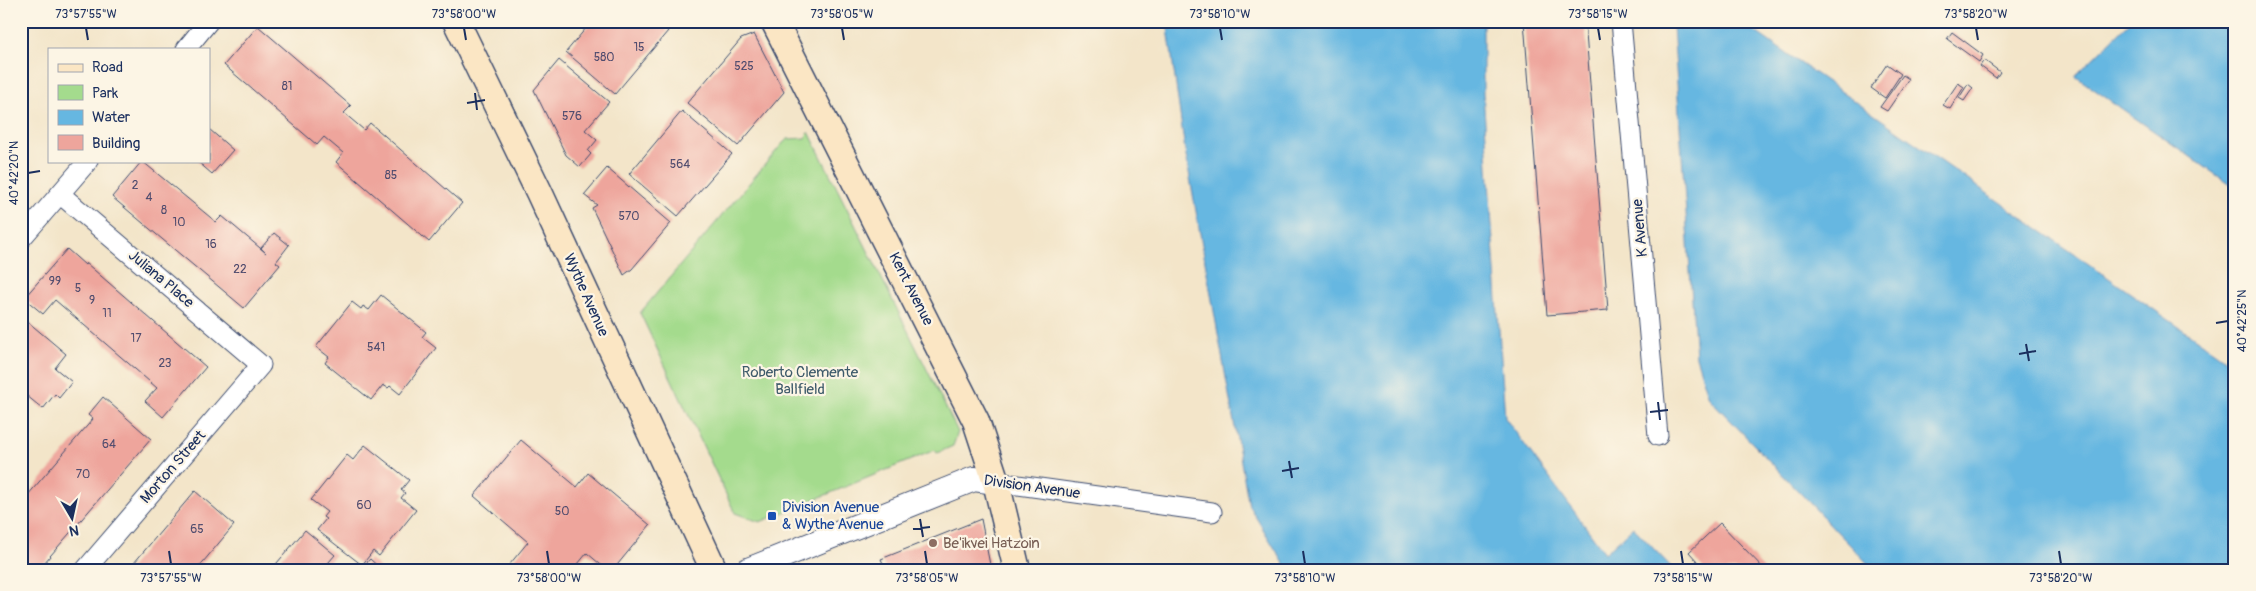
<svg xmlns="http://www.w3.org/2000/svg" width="2256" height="591" viewBox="0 0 2256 591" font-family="Pangolin,sans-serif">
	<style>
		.green { fill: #a4db8d; stroke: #608576 }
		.water { fill: #66b7e1; stroke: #4073a0 }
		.building { fill: #eea59c }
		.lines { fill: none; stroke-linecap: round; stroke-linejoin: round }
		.minor-casing { stroke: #3b4a6e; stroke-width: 21 }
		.tertiary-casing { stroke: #3b4a6e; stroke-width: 26 }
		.secondary-casing { stroke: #3b4a6e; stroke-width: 29 }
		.minor { stroke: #fff; stroke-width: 19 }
		.tertiary { stroke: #fff; stroke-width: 24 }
		.secondary { stroke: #fbe6c4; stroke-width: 26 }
		.ticks { fill: none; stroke: #1b2f5e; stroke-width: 2 }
		.transit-dot { fill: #1a4fb4; stroke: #fcf5e5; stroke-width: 2 }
		.education-dot { fill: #8d6e63; stroke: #fcf5e5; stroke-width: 2 }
		.labels { text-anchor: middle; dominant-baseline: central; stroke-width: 4.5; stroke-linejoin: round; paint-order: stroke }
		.number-label { font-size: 12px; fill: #504c6e }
		.street-label { font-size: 15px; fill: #1b2f5e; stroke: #fcf5e5 }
		.park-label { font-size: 15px; fill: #3d5a6a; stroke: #fcf5e5 }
		.transit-label { font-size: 15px; fill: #164399; stroke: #fcf5e5; text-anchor: start }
		.education-label { font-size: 15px; fill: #785e54; stroke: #fcf5e5; text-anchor: start }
		.neatline { fill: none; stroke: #1b2f5e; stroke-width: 2 }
		.ticks-label { font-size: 12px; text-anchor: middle; fill: #1b2f5e }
	</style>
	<rect width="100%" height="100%" fill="#fcf5e5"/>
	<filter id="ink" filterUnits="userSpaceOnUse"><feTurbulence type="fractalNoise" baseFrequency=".02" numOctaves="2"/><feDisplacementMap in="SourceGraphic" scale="10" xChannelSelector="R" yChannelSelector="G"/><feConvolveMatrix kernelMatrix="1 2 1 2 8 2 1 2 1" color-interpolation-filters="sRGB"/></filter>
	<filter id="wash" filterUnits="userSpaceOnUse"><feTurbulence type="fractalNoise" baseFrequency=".0096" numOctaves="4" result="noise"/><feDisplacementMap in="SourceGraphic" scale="20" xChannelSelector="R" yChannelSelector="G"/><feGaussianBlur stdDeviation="1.12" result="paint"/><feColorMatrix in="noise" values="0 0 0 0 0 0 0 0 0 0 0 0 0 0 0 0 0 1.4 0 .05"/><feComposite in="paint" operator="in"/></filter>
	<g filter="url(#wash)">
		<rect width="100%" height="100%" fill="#f3e5c9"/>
		<polygon class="green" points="809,132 958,432 953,446 937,453 935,450 760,522 735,513 640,313 783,143 788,139 805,138"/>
		<g class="water">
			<polygon points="1167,21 1483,21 1483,93 1505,418 1605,553 1633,527 1674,570 1288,570 1249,506 1185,150"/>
			<polygon points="1677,21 1740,21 2235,366 2235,570 1874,570 1709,398 1696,357 1673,26"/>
			<polygon points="2131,21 2235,21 2235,188 2075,76"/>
		</g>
		<g id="blocks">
			<g class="building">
				<polygon points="592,21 656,21 668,31 615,94 566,52"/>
				<polygon points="1524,21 1585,21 1608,310 1547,315"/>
				<polygon points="258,26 351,106 344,113 364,130 370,123 462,203 429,242 336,162 343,153 324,137 317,145 224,65"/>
				<polygon points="1952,32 1983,55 1979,62 1947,39"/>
				<polygon points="754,34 784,92 738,146 687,103 741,39"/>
				<polygon points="559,60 609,102 585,130 597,140 588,151 591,154 580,167 566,155 534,90"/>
				<polygon points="1984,60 2000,72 1996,78 1980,66"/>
				<polygon points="1887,64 1901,74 1885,98 1871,88"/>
				<polygon points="1903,75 1909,79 1887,111 1880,107"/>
				<polygon points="1958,83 1964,87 1950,109 1943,105"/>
				<polygon points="1968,84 1973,88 1964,101 1959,98"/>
				<polygon points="682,111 732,154 678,216 629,174"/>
				<polygon points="209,129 233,150 212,174 197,161 209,161"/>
				<polygon points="142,161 216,222 222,216 266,253 261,248 274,233 289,245 276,262 280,265 244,308 112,197"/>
				<polygon points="607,168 671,223 632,269 624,275 592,208 597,205 584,195"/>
				<polygon points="67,249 85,265 86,263 206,367 163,417 145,401 157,388 55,300 43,314 24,298"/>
				<polygon points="381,295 426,332 422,337 436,348 400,394 390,386 388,388 383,385 371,400 325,363 329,357 316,347 352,302 361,309 363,306 369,310"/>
				<polygon points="21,316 66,354 55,368 72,382 59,398 55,394 43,409 21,391"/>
				<polygon points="103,397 151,439 38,570 21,570 21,503 93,419 88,415"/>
				<polygon points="521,440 577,487 588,473 650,525 613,570 607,570 587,553 573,570 505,570 528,542 474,496"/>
				<polygon points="365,445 409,480 401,490 405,493 401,498 416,510 379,556 373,551 362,565 317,530 326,519 323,517 327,512 311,500 347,455 353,460"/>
				<polygon points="195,491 234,525 198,568 196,570 128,570"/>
				<polygon points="981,519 991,570 886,570 881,559"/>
				<polygon points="1720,523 1765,570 1705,570 1689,552"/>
				<polygon points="305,530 335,555 322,570 271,570"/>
				<polygon points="370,559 382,570 360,570"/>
			</g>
		</g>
	</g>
	<g filter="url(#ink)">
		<use href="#blocks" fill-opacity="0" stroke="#3b4a6e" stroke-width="1"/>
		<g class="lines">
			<g class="minor-casing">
				<g id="minor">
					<polyline points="1621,21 1658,436"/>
					<polyline points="186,49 209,21"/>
					<polyline points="60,194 261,365 85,570"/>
					<polyline points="21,239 88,161"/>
					<polyline points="996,482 1212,512"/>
				</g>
			</g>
			<g class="tertiary-casing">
				<polyline id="tertiary" points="748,570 974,479 996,482"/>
			</g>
			<g class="secondary-casing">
				<g id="secondary">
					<polyline points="456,21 539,192 714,570"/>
					<polyline points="774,21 976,421 996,482 1017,570"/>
				</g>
			</g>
			<use href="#minor" class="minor"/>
			<use href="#tertiary" class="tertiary"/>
			<use href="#secondary" class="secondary"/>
		</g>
	</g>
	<path class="ticks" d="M 86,28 L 88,40M 464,28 L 466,40M 842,28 L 844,40M 1220,28 L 1222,40M 1598,28 L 1600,40M 1976,28 L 1978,40M 475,93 L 477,110M 467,103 L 485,100M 28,173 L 40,171M 2216,323 L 2228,321M 2026,344 L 2029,361M 2019,354 L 2036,351M 1658,402 L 1660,420M 1650,412 L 1668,410M 1289,461 L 1292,478M 1282,471 L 1299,468M 920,519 L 923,537M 913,529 L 930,527M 169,551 L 171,564M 547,551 L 549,564M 925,551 L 927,564M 1303,551 L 1305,564M 1681,551 L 1683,564M 2059,551 L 2061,564"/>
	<rect class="transit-dot" x="767" y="511" width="10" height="10" rx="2.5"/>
	<circle class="education-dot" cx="933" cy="543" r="5"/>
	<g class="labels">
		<g class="number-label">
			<text x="639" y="47">15</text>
			<text x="604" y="57">580</text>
			<text x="744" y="66">525</text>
			<text x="287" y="86">81</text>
			<text x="572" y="116">576</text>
			<text x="680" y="164">564</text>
			<text x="391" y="175">85</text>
			<text x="135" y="185">2</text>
			<text x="149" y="197">4</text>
			<text x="164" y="210">8</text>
			<text x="629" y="216">570</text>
			<text x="179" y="222">10</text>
			<text x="211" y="244">16</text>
			<text x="240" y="269">22</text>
			<text x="55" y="281">99</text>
			<text x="78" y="288">5</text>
			<text x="92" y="300">9</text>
			<text x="107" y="313">11</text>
			<text x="136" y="338">17</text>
			<text x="376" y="347">541</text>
			<text x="165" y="363">23</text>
			<text x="109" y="444">64</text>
			<text x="83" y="474">70</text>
			<text x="364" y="505">60</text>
			<text x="562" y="511">50</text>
			<text x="197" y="529">65</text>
		</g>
		<g class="street-label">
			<text transform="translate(1640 228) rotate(-95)">K Avenue</text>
			<text transform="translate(161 279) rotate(40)">Juliana Place</text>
			<text transform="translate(911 289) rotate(63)">Kent Avenue</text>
			<text transform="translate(586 295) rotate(66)">Wythe Avenue</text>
			<text transform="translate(173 467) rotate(-49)">Morton Street</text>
			<text transform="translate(1032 487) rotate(8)">Division Avenue</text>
		</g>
		<g class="park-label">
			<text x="800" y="372">Roberto Clemente<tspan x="800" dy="17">Ballfield</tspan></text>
		</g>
		<g class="transit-label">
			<text x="782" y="507">Division Avenue<tspan x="782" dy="17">&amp; Wythe Avenue</tspan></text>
		</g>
		<g class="education-label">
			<text x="943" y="543">Be'ikvei Hatzoin</text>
		</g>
	</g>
	<rect width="2256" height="591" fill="none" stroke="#fcf5e5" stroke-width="55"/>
	<rect x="48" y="48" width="162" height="115" fill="#fcf5e5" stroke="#a2a6af"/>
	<rect x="58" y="64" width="25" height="8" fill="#fbe6c4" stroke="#a2a6af"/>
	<text x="92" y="72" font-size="15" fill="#1b2f5e">Road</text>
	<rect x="58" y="85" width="25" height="15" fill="#a4db8d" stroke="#a2a6af"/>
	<text x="92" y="98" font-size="15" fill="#1b2f5e">Park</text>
	<rect x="58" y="110" width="25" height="15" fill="#66b7e1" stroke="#a2a6af"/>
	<text x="92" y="122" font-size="15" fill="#1b2f5e">Water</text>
	<rect x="58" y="135" width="25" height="15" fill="#eea59c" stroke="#a2a6af"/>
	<text x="92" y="148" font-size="15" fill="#1b2f5e">Building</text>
	<g transform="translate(72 518) rotate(171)" stroke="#fcf5e5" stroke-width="4" paint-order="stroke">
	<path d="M0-4L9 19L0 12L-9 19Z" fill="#1b2f5e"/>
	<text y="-8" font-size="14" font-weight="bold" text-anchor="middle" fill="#1b2f5e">N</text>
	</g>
	<rect x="28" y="28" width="2200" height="536" class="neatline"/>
	<g class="ticks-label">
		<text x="86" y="18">73°57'55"W</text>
		<text x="464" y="18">73°58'00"W</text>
		<text x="842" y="18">73°58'05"W</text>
		<text x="1220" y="18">73°58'10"W</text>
		<text x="1598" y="18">73°58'15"W</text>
		<text x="1976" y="18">73°58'20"W</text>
		<text transform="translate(14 173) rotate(-90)" y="4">40°42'20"N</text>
		<text transform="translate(2242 321) rotate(-90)" y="4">40°42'25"N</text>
		<text x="171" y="582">73°57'55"W</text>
		<text x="549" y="582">73°58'00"W</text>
		<text x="927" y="582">73°58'05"W</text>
		<text x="1305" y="582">73°58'10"W</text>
		<text x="1683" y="582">73°58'15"W</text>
		<text x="2061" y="582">73°58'20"W</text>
	</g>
</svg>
